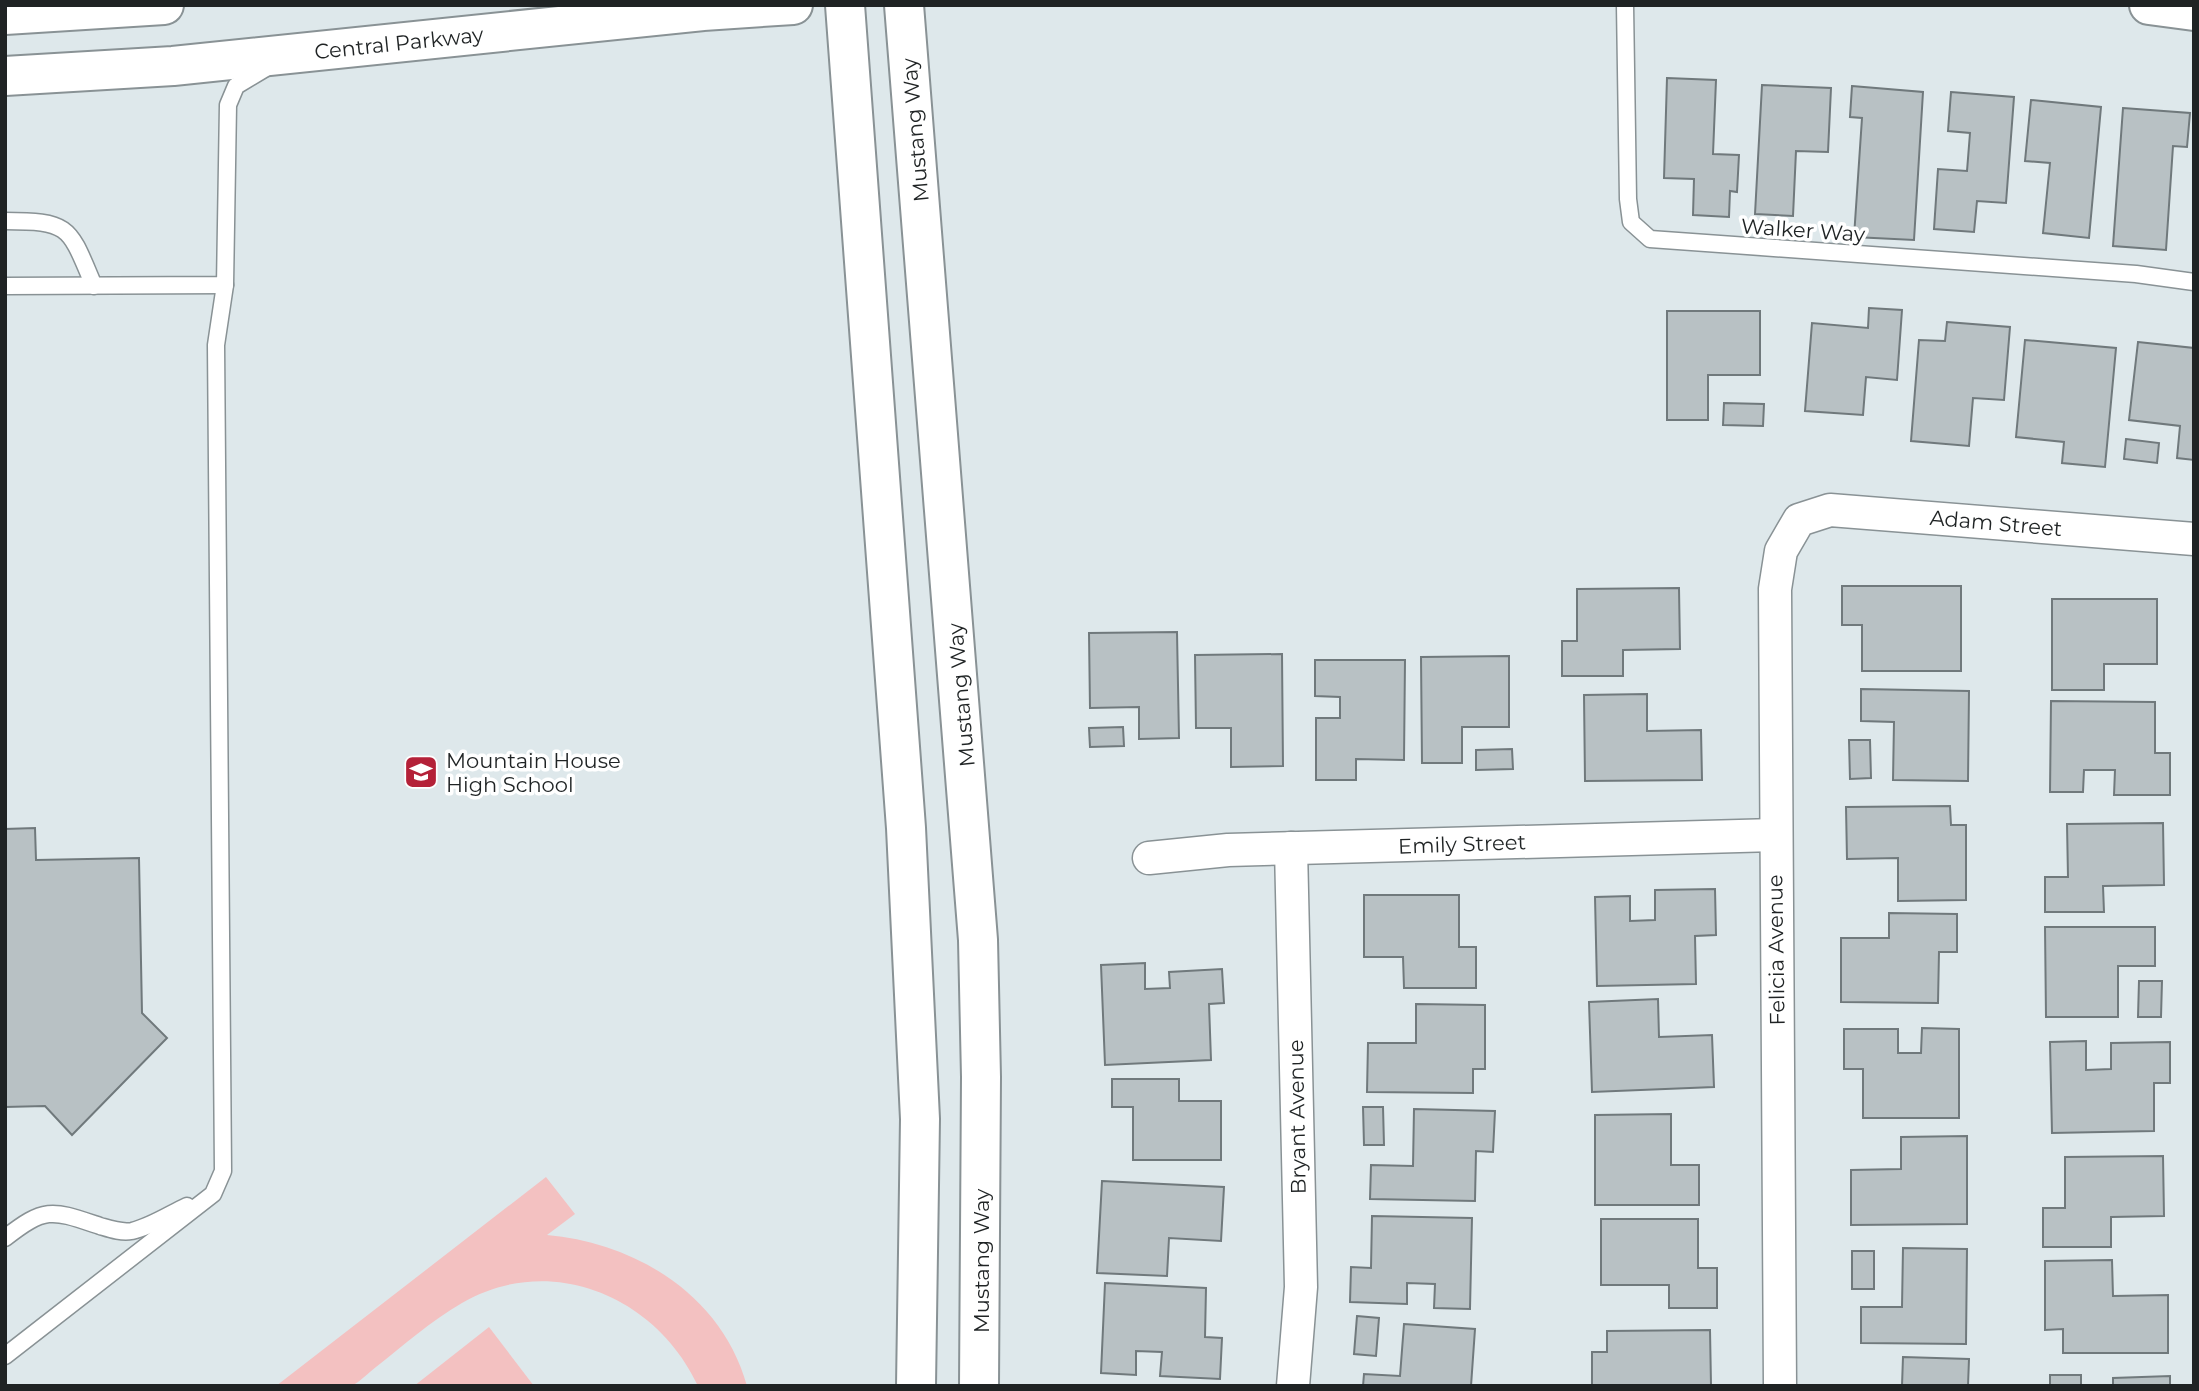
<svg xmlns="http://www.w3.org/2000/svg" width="2199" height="1391" viewBox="0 0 2199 1391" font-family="Montserrat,sans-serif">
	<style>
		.green { fill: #f3c1c1 }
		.building { fill: #b8c1c4; stroke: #70797c; stroke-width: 2 }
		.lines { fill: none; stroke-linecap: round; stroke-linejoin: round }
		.lane-casing { stroke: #899295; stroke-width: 19 }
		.street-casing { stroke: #899295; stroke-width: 35 }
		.secondary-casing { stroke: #899295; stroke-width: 42 }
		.lane { stroke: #fff; stroke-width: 16 }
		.street { stroke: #fff; stroke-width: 32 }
		.secondary { stroke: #fff; stroke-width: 38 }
		.labels { text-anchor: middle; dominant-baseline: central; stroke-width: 7; stroke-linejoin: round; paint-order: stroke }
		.street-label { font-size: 21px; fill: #1f2324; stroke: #fff }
		.poi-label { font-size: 21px; fill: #1f2324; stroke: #fff; text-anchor: start }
	</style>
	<rect width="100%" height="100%" fill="#dee8eb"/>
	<g class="green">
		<path d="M 546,1177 L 575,1214 L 547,1235 C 636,1243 722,1295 747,1386 L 698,1386 C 657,1297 551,1251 462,1303 C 431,1321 404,1345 376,1367 C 369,1372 359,1383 351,1386 C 332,1391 296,1386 276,1386 Z"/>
		<polygon points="489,1327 534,1386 414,1386"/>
	</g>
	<g class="building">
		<polygon points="1667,78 1716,80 1713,154 1739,155 1737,192 1730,191 1729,217 1693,215 1694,179 1664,178"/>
		<polygon points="1762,85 1831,88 1828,152 1796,151 1793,216 1755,214"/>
		<polygon points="1852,86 1923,92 1914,240 1854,237 1862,118 1850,117"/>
		<polygon points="1951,92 2014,97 2006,203 1977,201 1974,232 1934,229 1938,169 1967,171 1970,133 1948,131"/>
		<polygon points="2031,100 2101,107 2089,238 2043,233 2050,163 2025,161"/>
		<polygon points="2123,108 2190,113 2187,147 2173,146 2166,250 2113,246"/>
		<polygon points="1869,308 1902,310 1897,380 1866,377 1863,415 1805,411 1812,323 1868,328"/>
		<polygon points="1667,311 1760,311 1760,375 1708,375 1708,420 1667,420"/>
		<polygon points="1947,322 2010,327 2004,400 1973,398 1969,446 1911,441 1919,340 1945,341"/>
		<polygon points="2025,340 2116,348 2105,467 2062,463 2064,442 2016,437"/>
		<polygon points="2138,342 2194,348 2194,460 2177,458 2180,426 2129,420"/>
		<polygon points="1724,403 1764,404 1763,426 1723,425"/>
		<polygon points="2126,439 2159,443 2157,463 2124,459"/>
		<polygon points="1842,586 1961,586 1961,671 1862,671 1862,625 1842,625"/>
		<polygon points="1679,588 1680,649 1623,650 1623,676 1562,676 1562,641 1577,641 1577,589"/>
		<polygon points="2052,599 2157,599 2157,664 2104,664 2104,690 2052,690"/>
		<polygon points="1177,632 1179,738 1139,739 1139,707 1090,708 1089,633"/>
		<polygon points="1282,654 1283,766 1231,767 1231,728 1196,728 1195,655"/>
		<polygon points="1509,656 1509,727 1462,727 1462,763 1422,763 1421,657"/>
		<polygon points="1315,660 1405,660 1404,760 1356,759 1356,780 1316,780 1316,718 1340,718 1340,697 1315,696"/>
		<polygon points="1861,689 1969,691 1968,781 1893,780 1894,722 1861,721"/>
		<polygon points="1647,694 1647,731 1701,730 1702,780 1585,781 1584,695"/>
		<polygon points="2051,701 2155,702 2155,753 2170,753 2170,795 2114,795 2115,770 2084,770 2083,792 2050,792"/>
		<polygon points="1123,727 1124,746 1090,747 1089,728"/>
		<polygon points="1849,740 1870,740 1871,778 1850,779"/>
		<polygon points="1512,749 1513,769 1476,770 1476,750"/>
		<polygon points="1950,806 1951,825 1966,825 1966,900 1898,901 1898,858 1847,859 1846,807"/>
		<polygon points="2163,823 2164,885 2103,886 2104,912 2045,912 2045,877 2068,877 2067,824"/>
		<polygon points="35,828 36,860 139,858 142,1013 167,1038 72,1135 45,1106 5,1107 5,829"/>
		<polygon points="1715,889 1716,935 1695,936 1696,984 1597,986 1595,897 1630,896 1630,921 1655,920 1655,890"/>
		<polygon points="1364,895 1459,895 1459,947 1476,947 1476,988 1404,988 1403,957 1364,957"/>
		<polygon points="1889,913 1957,914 1957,952 1939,952 1938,1003 1841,1002 1841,938 1889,938"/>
		<polygon points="2045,927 2155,927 2155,966 2118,966 2118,1017 2046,1017"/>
		<polygon points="1145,963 1145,989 1170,988 1169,972 1222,969 1224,1003 1209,1004 1211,1060 1105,1065 1101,965"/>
		<polygon points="2139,981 2162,981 2161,1017 2138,1017"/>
		<polygon points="1658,999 1659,1037 1712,1035 1714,1087 1592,1092 1589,1002"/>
		<polygon points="1416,1004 1485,1005 1485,1069 1473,1069 1473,1093 1367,1092 1368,1043 1416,1043"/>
		<polygon points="1922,1028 1959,1029 1959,1118 1863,1118 1863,1069 1844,1069 1844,1029 1898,1029 1898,1053 1921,1053"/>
		<polygon points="2086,1041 2086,1070 2111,1069 2111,1043 2170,1042 2170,1083 2154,1083 2154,1131 2052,1133 2050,1042"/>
		<polygon points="1112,1079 1179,1079 1179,1101 1221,1101 1221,1160 1133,1160 1133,1107 1112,1107"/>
		<polygon points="1363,1107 1383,1107 1384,1145 1364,1145"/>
		<polygon points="1414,1109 1495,1111 1493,1152 1476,1151 1475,1201 1370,1199 1371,1165 1413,1166"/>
		<polygon points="1671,1114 1671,1165 1699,1165 1699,1205 1595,1205 1595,1115"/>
		<polygon points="1967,1136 1967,1224 1851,1225 1851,1170 1901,1169 1901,1137"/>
		<polygon points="2163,1156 2164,1216 2111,1217 2111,1247 2043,1247 2043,1208 2065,1208 2065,1157"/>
		<polygon points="1102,1181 1224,1187 1221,1241 1169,1238 1167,1276 1097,1273"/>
		<polygon points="1372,1216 1472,1218 1470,1309 1434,1308 1435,1284 1407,1283 1407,1304 1350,1302 1351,1267 1371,1268"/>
		<polygon points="1601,1219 1698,1219 1698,1268 1717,1268 1717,1308 1669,1308 1669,1285 1601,1285"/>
		<polygon points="1903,1248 1967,1249 1966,1344 1861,1343 1861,1307 1902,1307"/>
		<rect x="1852" y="1251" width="22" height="38"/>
		<polygon points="2112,1260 2113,1296 2168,1295 2168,1353 2063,1353 2063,1329 2045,1330 2045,1261"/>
		<polygon points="1105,1283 1206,1288 1205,1337 1222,1338 1220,1379 1160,1376 1162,1352 1136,1351 1136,1375 1101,1373"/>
		<polygon points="1357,1316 1379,1318 1376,1356 1354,1354"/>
		<polygon points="1404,1324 1475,1329 1471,1386 1363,1386 1364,1374 1400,1376"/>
		<polygon points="1710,1330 1711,1385 1592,1386 1592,1352 1607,1352 1607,1331"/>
		<polygon points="1903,1357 1969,1359 1968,1386 1902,1386"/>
		<rect x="2050" y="1375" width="31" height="11"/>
		<polygon points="2170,1376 2170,1386 2113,1386 2113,1378"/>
	</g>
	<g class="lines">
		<g class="lane-casing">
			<g id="lane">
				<polyline points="1625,5 1628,199 1631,222 1650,239 2136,274 2194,282"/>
				<path d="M 5,221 C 71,221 69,227 94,286"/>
				<polyline points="5,286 225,285 228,105 236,86 266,68"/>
				<path d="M 5,1238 C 46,1206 52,1210 100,1226 C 110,1229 121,1233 132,1231 C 150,1227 170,1214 187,1206"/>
				<polyline points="5,1356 213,1194 223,1171 216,345 225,285"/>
			</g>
		</g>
		<g class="street-casing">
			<g id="street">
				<polyline points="1291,848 1301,1287 1293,1386"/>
				<polyline points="1149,858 1228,850 1775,835"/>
				<polyline points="1780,1386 1775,589 1781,551 1799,520 1830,510 2194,539"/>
			</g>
		</g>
		<g class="secondary-casing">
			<g id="secondary">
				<polyline points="845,5 906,828 920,1119 916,1386"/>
				<polyline points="904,5 978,940 981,1077 979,1386"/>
				<polyline points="2149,5 2194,11"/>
				<polyline points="5,15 164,5"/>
				<polyline points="5,76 173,66 703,11 793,5"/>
			</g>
		</g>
		<use href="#lane" class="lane"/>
		<use href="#street" class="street"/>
		<use href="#secondary" class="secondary"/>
	</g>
	<defs>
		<g id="school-square" transform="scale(1.75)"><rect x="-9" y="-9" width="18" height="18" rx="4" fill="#b42138" stroke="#fff"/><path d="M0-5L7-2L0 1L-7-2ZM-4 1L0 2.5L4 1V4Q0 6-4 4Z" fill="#fff"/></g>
	</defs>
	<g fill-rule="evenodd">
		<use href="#school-square" x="421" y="772"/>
	</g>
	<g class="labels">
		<g class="street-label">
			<text transform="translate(399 43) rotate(-6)">Central Parkway</text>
			<text transform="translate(915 130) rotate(-95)">Mustang Way</text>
			<text transform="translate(1803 230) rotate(4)">Walker Way</text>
			<text transform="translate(1996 523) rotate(5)">Adam Street</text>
			<text transform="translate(961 695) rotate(-95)">Mustang Way</text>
			<text transform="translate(1462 844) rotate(-2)">Emily Street</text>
			<text transform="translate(1776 950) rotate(-91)">Felicia Avenue</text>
			<text transform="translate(1297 1117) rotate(-91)">Bryant Avenue</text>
			<text transform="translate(981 1261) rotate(-90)">Mustang Way</text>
		</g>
		<g class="poi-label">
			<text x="446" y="760">Mountain House<tspan x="446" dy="24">High School</tspan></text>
		</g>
	</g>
	<rect width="2199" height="1391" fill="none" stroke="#1f2324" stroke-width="14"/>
</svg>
